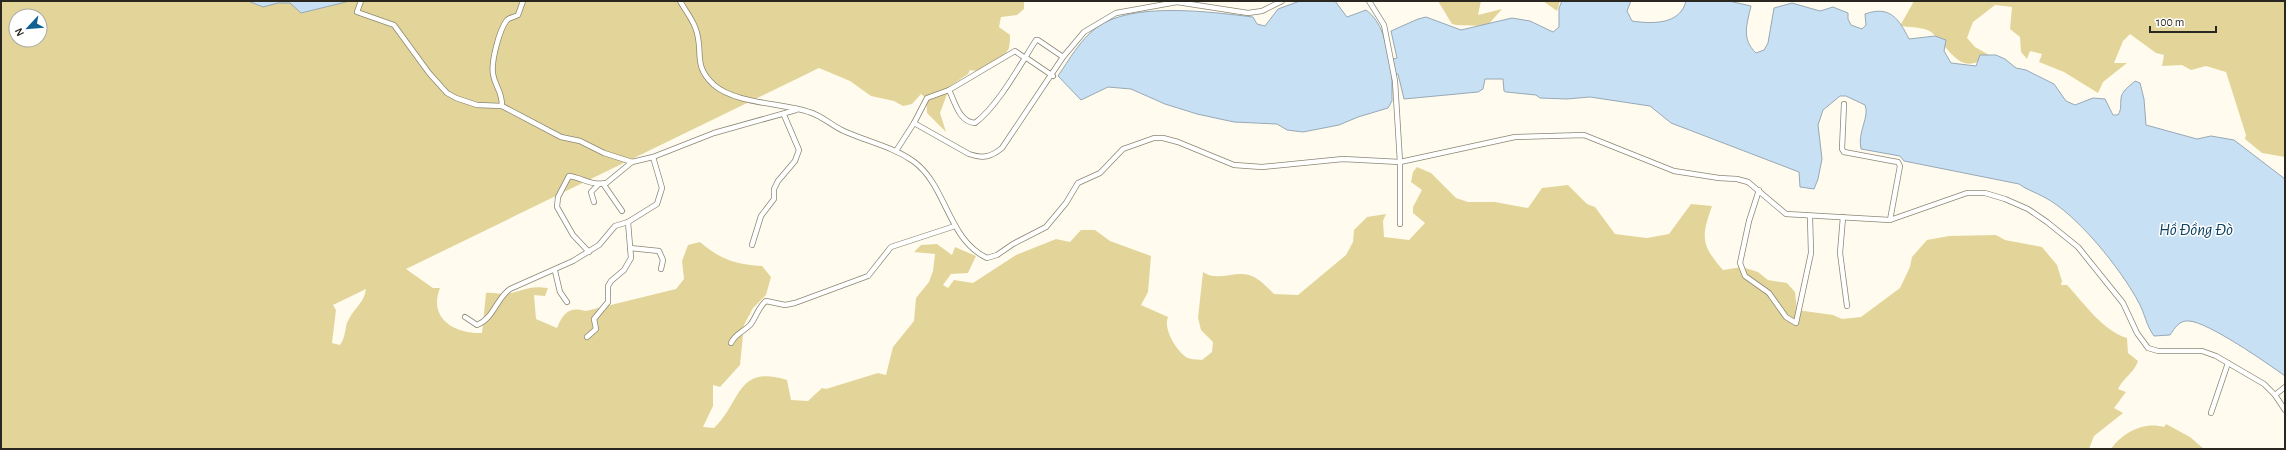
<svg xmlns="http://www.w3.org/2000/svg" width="2286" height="450" viewBox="0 0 2286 450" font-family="'Alegreya Sans',sans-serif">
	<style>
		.green { fill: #e3d599; fill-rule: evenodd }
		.water { fill: #c7e0f4; stroke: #98a8b4 }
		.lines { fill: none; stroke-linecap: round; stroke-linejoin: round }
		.minor-casing { stroke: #8b8773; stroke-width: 6 }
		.minor { stroke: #fff; stroke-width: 4.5 }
		.labels { text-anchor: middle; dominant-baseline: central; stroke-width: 3; stroke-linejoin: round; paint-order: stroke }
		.water-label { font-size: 17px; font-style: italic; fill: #0e4060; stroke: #fff }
	</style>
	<rect width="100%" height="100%" fill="#fffcef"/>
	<g class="green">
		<path d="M 1,1 L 1024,1 L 1024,9 L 1017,15 L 1001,17 L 999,27 L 1010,35 C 1010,38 1010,44 1009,48 C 1004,59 981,74 970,70 L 968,74 L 950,86 L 940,113 L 946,132 L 927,113 L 926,98 L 921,94 L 912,104 L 903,106 L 894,101 L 871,96 L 850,81 L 819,68 L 406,269 L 433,288 L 440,288 C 428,318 454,334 482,333 L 486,293 C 493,292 499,294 505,294 C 523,292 526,285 548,288 L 545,296 L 534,295 L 536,319 L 557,328 C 563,313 569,306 586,311 L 676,289 L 684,279 L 682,261 L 688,245 L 700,242 C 721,260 735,264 762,266 L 771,277 L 766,295 L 753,308 L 744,325 L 740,365 L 720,387 L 713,385 L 713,406 L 703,427 L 714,428 C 741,403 736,364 787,380 L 791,400 L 808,401 L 822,388 L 826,389 L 878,373 L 886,375 L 893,347 L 914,321 L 916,298 L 929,282 L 933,271 L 935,254 L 914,252 L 921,245 L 937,244 L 952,255 L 955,247 L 976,256 L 968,273 L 951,274 L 943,285 L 948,288 L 954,280 L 973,283 L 1016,255 L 1056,239 L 1070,242 L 1081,230 L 1095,230 L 1110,241 L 1151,256 L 1148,292 L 1141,305 L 1168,317 C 1163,329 1176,350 1186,357 C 1190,360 1197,359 1202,360 L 1212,352 L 1213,342 L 1201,330 L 1198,318 L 1203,272 C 1217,282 1233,271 1249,275 C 1259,278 1266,286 1274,294 L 1298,295 L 1346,255 L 1353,242 L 1354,230 L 1367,217 L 1386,214 L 1383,221 L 1384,237 L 1409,240 L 1425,223 L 1413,213 L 1413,207 L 1422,190 L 1411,182 L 1413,172 L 1417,167 L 1431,173 L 1456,198 L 1468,202 L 1495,202 L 1528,208 L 1542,188 L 1568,185 L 1587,204 L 1595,207 L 1615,234 L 1647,238 L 1669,234 L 1691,204 L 1712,206 C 1701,237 1701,245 1723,270 L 1742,267 L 1758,272 L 1768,280 L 1787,283 L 1795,292 L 1797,310 L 1833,315 L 1842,319 L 1861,317 L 1900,288 L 1910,267 L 1912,257 L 1927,240 L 1949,236 L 1996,235 L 2005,240 L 2042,247 L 2057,265 L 2062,281 L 2061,285 L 2067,285 C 2084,303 2103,331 2127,338 L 2128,353 L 2138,361 C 2134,373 2123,378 2118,389 L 2126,392 L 2114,408 L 2123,413 L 2094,436 L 2089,449 L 1,449 ZM 16,16 L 40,16 L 40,40 L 16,40 ZM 366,289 C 364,303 355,307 349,319 C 344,326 347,335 340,345 L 332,343 L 336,310 L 333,305 Z"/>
		<polygon points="1438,1 1481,1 1478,15 1502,9 1487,26 1456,25 1452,24"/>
		<polygon points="1543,1 1560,1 1557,11"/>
		<path d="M 1914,1 L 2285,1 L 2285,157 L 2262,153 L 2245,139 L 2246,135 L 2226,72 L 2206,66 L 2191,70 L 2182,65 L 2162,66 L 2164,55 L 2156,53 L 2130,34 L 2123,41 L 2114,63 L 2127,63 L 2103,82 L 2098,93 L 2064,72 L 2039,62 L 2042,54 L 2030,51 L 2027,59 L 2021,52 L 2020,37 L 2010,29 L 2012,7 L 1995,5 L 1973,22 L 1967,38 L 1975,47 L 1989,55 C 1959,79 1950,47 1931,32 C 1924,27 1908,27 1900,26 Z"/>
		<path d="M 2166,424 L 2190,437 L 2204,449 L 2111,449 C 2122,433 2144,421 2164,427 Z"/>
	</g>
	<g class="water">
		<polygon points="248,1 350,1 301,13 290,3 278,3 263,7"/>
		<path d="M 1300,1 L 1335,1 L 1347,17 L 1366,10 C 1383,23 1385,41 1389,60 L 1397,58 L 1391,31 L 1418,19 L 1426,17 L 1461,30 L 1512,18 L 1530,21 L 1553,32 L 1559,27 L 1559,8 L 1562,1 L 1631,1 L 1627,11 L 1632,21 C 1652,24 1680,25 1686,1 L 1729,1 L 1751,6 C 1747,24 1741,39 1756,53 L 1764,50 L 1768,43 L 1774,8 L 1792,3 L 1820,11 L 1833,7 L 1848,13 L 1848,19 L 1851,25 L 1862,29 L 1866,25 L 1865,14 C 1890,5 1899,19 1909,39 L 1935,36 L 1946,40 L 1944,51 L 1951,63 L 1976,66 L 1980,55 L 1996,55 L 2005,59 L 2016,68 L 2026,70 L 2054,84 L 2066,101 L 2075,105 L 2093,98 L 2105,99 L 2113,115 L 2118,115 C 2122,108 2120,106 2121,99 C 2121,91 2130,86 2135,81 L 2140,83 L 2144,99 L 2146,125 L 2197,139 L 2211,136 L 2234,140 L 2285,179 L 2285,376 C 2267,363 2208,322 2189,321 C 2179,320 2175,328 2170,335 L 2154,336 C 2146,325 2145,314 2139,303 C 2121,269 2077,214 2044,197 C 2035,192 2027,190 2019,184 L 1904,161 L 1900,156 L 1861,149 C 1857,132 1870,117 1865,105 L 1846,96 L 1840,96 L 1823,110 L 1818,125 L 1822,159 L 1818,179 L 1814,189 L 1800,187 L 1799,172 L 1671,123 L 1650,106 L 1590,97 L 1567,99 L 1540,98 L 1536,95 L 1506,92 L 1504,91 L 1503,79 L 1485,79 L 1483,89 L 1478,92 L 1404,99 L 1398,74 L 1392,75 L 1392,101 L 1388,108 L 1358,117 L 1339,125 L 1303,132 L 1287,130 L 1277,124 L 1234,122 L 1197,114 L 1165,104 L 1131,89 L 1108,87 L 1081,100 L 1058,76 C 1069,60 1080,40 1096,28 C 1131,1 1211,12 1253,17 L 1257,24 L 1265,26 L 1278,9 Z"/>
	</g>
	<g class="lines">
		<g class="minor-casing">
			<g id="minor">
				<polyline points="361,1 357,12 394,25 429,73 447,93 456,98 477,105 502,106 561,137 580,141 604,153 632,162 653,157 714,133 796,110"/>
				<path d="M 680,1 C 685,10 691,17 695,27 C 705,51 691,64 714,85 C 736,104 783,103 809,112 C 823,116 833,127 846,132 C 869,142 893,147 913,161 C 947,185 947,239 987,258 L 997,255 L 1013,244 L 1046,227 L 1066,203 L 1078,183 L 1100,173 L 1123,149 L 1154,138 L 1163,138 L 1178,142 L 1234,165 L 1262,167 L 1343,159 L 1400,162 L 1515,137 L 1584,135 L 1674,171 L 1719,178 L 1737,179 L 1748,182 L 1786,214 L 1890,220 L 1967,193 L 1985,193 L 2005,199 L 2028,209 L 2047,222 L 2078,247 L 2123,303 L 2137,333 L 2148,348 L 2158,351 L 2202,351 L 2216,356 L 2264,384 L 2275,395 L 2285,410"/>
				<polyline points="1369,1 1384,25 1395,81 1400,162 1400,224"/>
				<polyline points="1025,57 1053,76"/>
				<path d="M 949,90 C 955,102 959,122 975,123 C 998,106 1020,65 1036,40 L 1038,40 L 1063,57"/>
				<polyline points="1844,104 1842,149 1844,152 1892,161 1898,162 1900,166 1890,220"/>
				<path d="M 502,106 C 502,90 495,87 493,74 C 491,62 499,30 507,20 C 510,17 515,17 518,15 L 523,1"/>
				<polyline points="914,123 927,98 949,90 1015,51 1025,58"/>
				<path d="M 896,151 L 914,123 L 969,154 C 983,159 991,157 1002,148 L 1063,57 L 1084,32 L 1116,13 L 1177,2 L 1248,13 L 1262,11 L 1282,1"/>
				<polyline points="1759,190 1749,221 1740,263 1745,276 1769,293 1786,317 1796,323 1811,253 1810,217"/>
				<polyline points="594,202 591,192 599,184"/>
				<polyline points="622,211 604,185 632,162"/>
				<polyline points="1843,217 1840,253 1847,306"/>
				<polyline points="752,245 761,216 774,199 774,189 778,181 795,161 799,150 784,115"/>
				<polyline points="630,248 659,251 663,260 661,269"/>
				<path d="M 589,252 L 573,235 L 557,207 L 558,197 L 569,176 C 583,178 592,186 605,183"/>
				<polyline points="555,271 560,292 567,302"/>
				<path d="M 465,317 L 477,325 C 494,318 496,299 510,289 L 573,261 L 599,245 L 615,226 L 628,222 L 657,204 L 662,188 L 653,157"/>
				<polyline points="587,337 596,329 594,319 608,302 608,286 611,281 624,270 631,258 628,222"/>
				<path d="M 731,343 C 735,334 743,332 750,325 C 756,318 758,307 766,301 L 785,305 L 795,303 L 868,276 L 891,247 L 955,226"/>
				<polyline points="2275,395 2285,387"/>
				<polyline points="2211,413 2228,363"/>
			</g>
		</g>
		<use href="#minor" class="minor"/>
	</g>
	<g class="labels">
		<g class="water-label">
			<text x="2196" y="229">Hồ Đồng Đò</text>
		</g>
	</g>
	<rect width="2286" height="450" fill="none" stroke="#29271f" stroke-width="4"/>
	<g transform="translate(28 28) rotate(244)"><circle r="19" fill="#ffffff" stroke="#a9a9a5"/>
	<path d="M0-3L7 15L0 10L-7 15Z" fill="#0d6193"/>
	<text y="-6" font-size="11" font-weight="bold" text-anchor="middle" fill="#29271f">N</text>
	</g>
	<path d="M2150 26v6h66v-6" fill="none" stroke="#29271f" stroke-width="2"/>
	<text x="2156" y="26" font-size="12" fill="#29271f" stroke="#ffffff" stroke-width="3" paint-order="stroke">100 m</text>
</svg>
